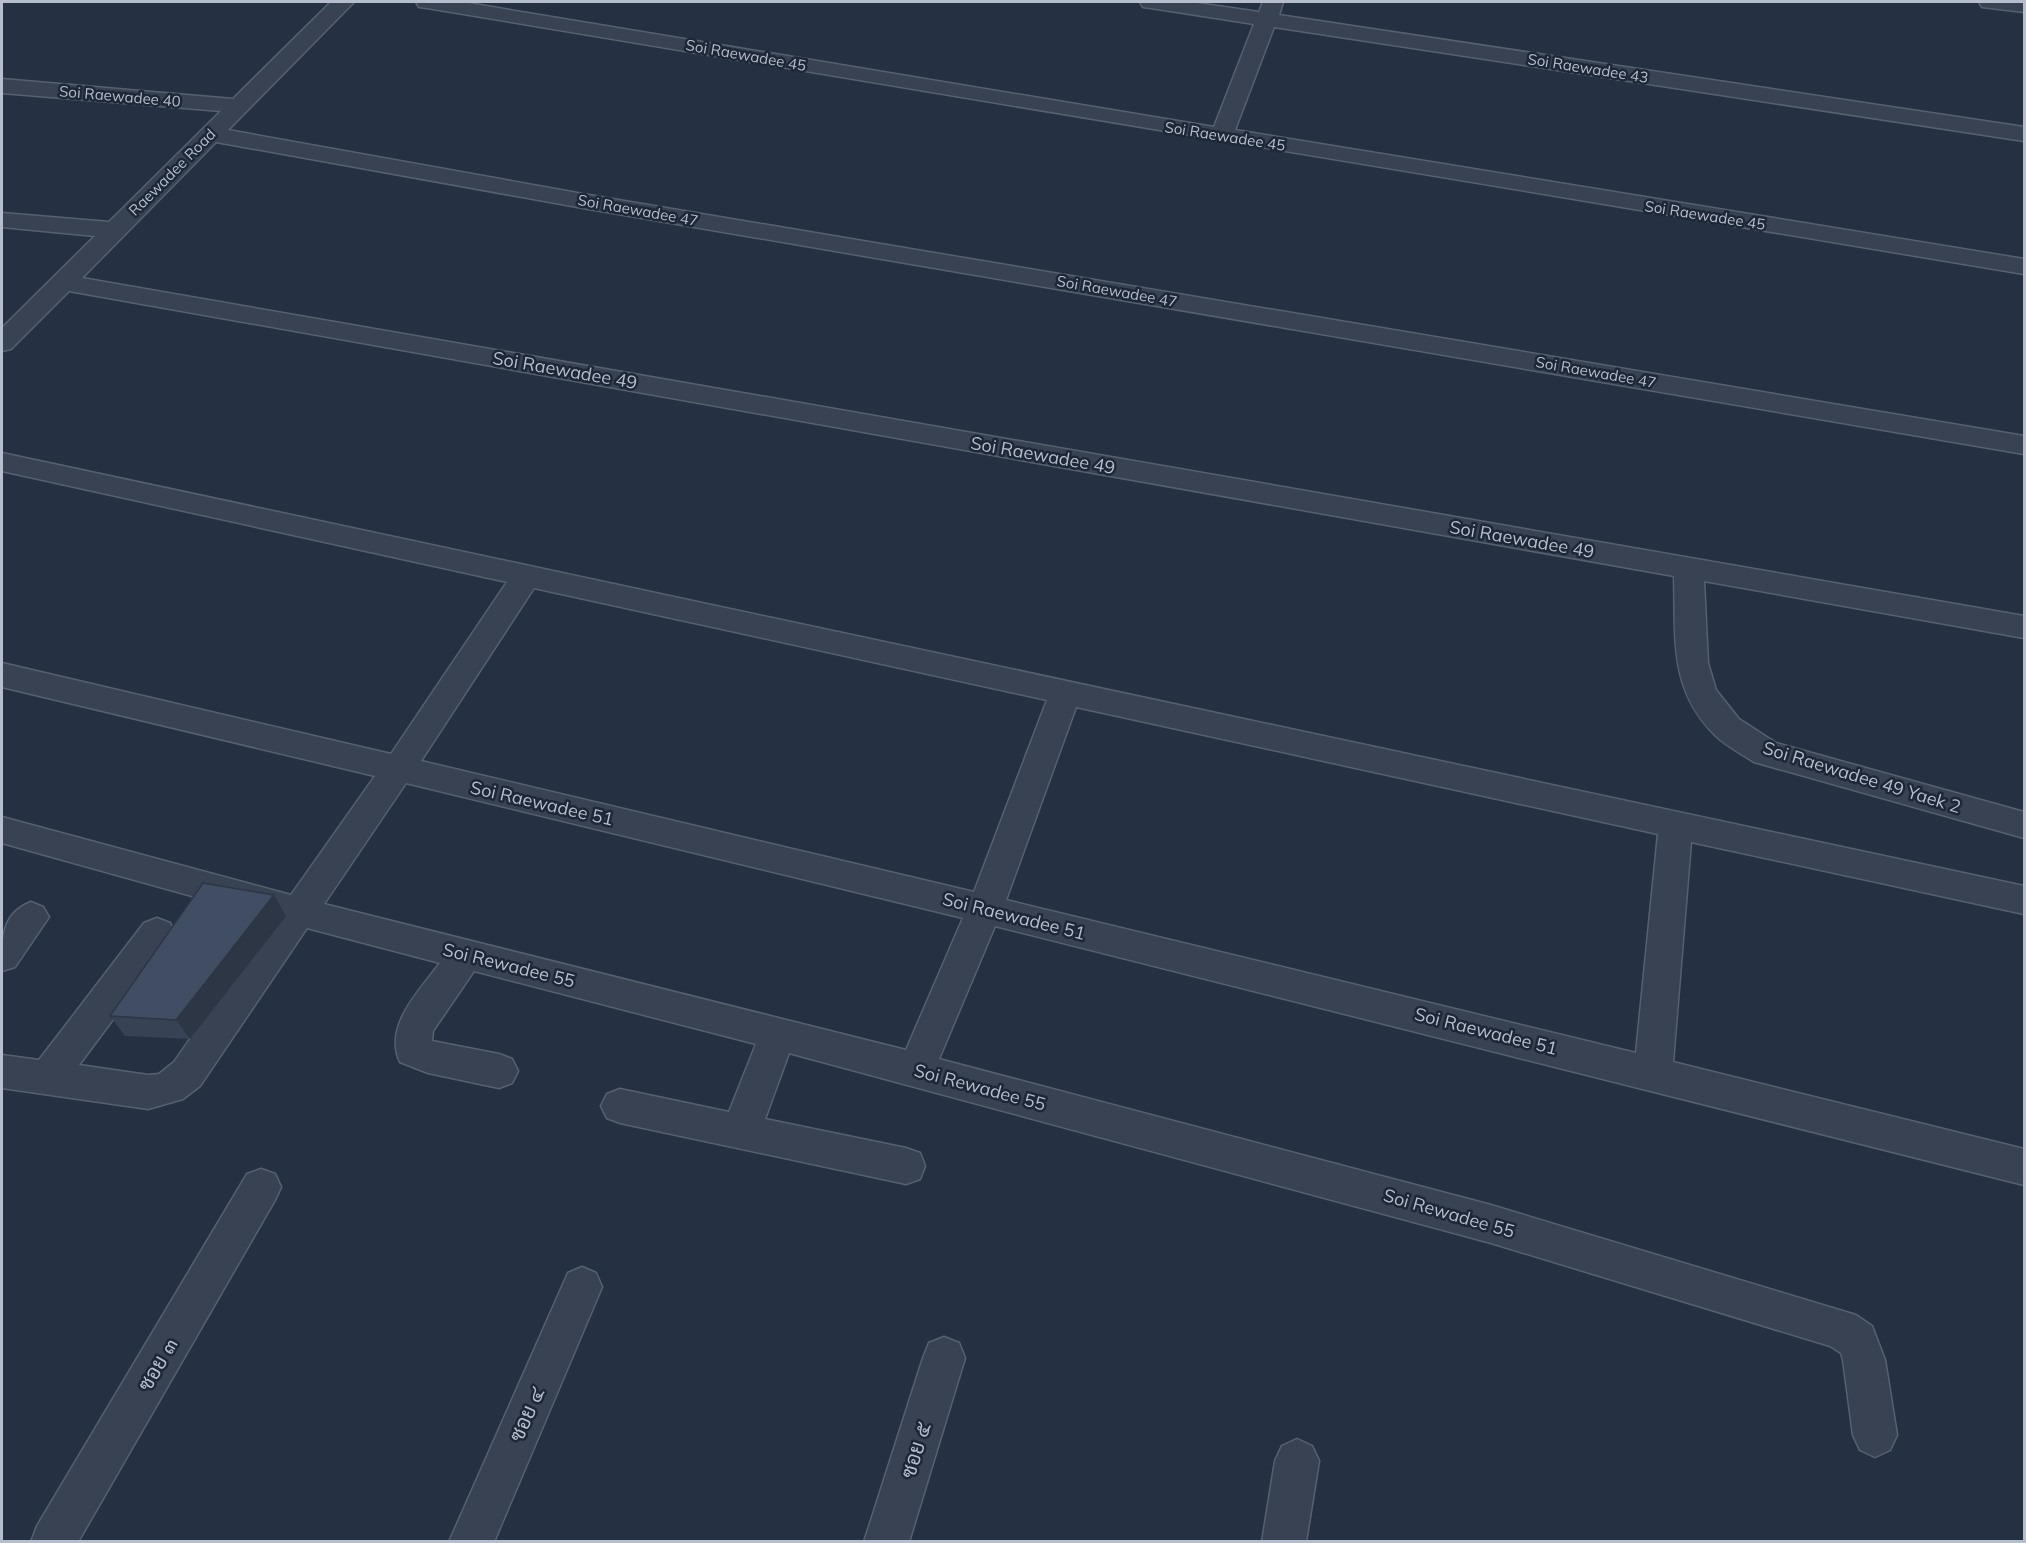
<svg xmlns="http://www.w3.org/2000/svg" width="2026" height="1543" viewBox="0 0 2026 1543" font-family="Mulish,Sarabun,sans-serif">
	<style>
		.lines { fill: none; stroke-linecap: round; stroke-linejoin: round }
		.minor-casing { stroke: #57606f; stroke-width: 3 }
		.minor { fill: #394252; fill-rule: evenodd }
		.wall { fill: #374254 }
		.shaded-wall { fill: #2d3645 }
		.building { fill: #404d62; stroke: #2d3645; stroke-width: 1.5 }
		.labels { text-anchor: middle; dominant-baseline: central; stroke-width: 5; stroke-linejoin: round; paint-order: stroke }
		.far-street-label { font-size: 15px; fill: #b6bdcc; stroke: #1e2737 }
		.street-label { font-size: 18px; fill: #b6bdcc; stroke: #1e2737 }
		.near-street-label { font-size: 21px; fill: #b6bdcc; stroke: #1e2737 }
	</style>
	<rect width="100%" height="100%" fill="#253042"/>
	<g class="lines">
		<g class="minor-casing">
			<g id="minor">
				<path d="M 331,2 L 354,2 L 228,130 L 583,194 L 2024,436 L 2024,454 L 583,208 L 216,142 L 82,278 L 2024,616 L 2024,638 L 1704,581 L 1708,663 L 1716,690 L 1739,719 L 1776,743 L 2024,812 L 2024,838 L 1754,762 C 1742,754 1726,746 1716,736 C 1668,689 1676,638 1674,576 L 69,291 L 11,349 L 2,351 L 2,328 L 95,236 L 2,227 L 2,213 L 109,222 L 221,111 L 2,93 L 2,79 L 233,99 Z"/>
				<polygon points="416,2 462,2 1214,127 1254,24 1151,8 1143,7 1140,2 1190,2 1259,12 1263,2 1283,2 1279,15 2024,127 2024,141 1274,27 1235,130 2024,259 2024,274 427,8 419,7"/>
				<polygon points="1979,2 2024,2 2024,12 1982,7"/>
				<path d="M 2,453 L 2024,886 L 2024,914 L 1691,842 L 1673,1062 L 2024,1149 L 2024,1185 L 995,926 L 939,1059 L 1491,1205 L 1856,1315 L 1872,1326 L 1885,1360 L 1897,1435 L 1890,1450 L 1875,1457 L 1860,1450 L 1853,1435 L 1843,1360 L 1841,1353 L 1830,1346 L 1491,1243 L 789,1053 L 765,1119 L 906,1148 L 920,1153 L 925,1166 L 920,1179 L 906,1184 L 620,1123 L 607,1118 L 601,1106 L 607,1094 L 620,1089 L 729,1112 L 756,1044 L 474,971 L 433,1031 L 432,1041 L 499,1054 L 512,1059 L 518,1071 L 512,1083 L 499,1088 L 428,1073 L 400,1062 C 383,1026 420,990 440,963 L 307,928 L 200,1086 L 183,1099 L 148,1109 L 2,1088 L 2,1055 L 39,1060 L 144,923 L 157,918 L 170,923 L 175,933 L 170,943 L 79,1065 L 148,1075 L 159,1074 L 174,1062 L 274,919 L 2,843 L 2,817 L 291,895 L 375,776 L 2,687 L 2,663 L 391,754 L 507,582 L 2,471 ZM 534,588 L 1047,700 L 974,892 L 421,761 ZM 1076,707 L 1658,834 L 1636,1053 L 1006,900 ZM 406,783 L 963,918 L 906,1050 L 324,904 Z"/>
				<path d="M 31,902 L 43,907 L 49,917 L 15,967 L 2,971 C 2,941 0,914 31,902 Z"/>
				<polygon points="261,1169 275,1174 281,1187 275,1200 78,1542 31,1542 37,1526 247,1174"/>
				<polygon points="582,1267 596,1273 602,1287 494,1542 449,1542 568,1273"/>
				<polygon points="944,1337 959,1343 965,1358 909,1542 864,1542 923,1358 929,1343"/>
				<polygon points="1297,1439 1312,1446 1319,1461 1306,1542 1262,1542 1275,1461 1282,1446"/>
			</g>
		</g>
		<use href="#minor" class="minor"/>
	</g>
	<polygon class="wall" points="274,895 286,916 190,1039 125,1036 110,1016"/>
	<polygon class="shaded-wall" points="274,895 286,916 190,1039 176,1020"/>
	<polygon class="building" points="203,883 274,895 176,1020 110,1016"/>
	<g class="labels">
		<g class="far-street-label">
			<text transform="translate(746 55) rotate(10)">Soi Raewadee 45</text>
			<text transform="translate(1588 68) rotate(9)">Soi Raewadee 43</text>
			<text transform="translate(120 96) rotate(5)">Soi Raewadee 40</text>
			<text transform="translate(1225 136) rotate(9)">Soi Raewadee 45</text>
			<text transform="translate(172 172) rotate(-45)">Raewadee Road</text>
			<text transform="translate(638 210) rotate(10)">Soi Raewadee 47</text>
			<text transform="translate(1705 215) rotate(9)">Soi Raewadee 45</text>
			<text transform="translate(1117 291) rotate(10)">Soi Raewadee 47</text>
			<text transform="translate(1596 372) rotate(10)">Soi Raewadee 47</text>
		</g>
		<g class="street-label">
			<text transform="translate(565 370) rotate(10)">Soi Raewadee 49</text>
			<text transform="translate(1043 455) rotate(10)">Soi Raewadee 49</text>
			<text transform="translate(1522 539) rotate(10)">Soi Raewadee 49</text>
			<text transform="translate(1862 777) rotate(17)">Soi Raewadee 49 Yaek 2</text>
			<text transform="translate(542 803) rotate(13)">Soi Raewadee 51</text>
			<text transform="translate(1014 916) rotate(14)">Soi Raewadee 51</text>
			<text transform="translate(509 965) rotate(14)">Soi Rewadee 55</text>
			<text transform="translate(1486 1031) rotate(14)">Soi Raewadee 51</text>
			<text transform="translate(980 1087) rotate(15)">Soi Rewadee 55</text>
			<text transform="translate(1449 1213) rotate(16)">Soi Rewadee 55</text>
		</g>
		<g class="near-street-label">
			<text transform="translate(157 1364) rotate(-60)">ซอย ๓</text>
			<text transform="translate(526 1414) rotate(-66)">ซอย ๔</text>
			<text transform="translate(915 1450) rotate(-73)">ซอย ๕</text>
		</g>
	</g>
	<rect width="2026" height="1543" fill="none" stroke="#b6bdcc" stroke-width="6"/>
</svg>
